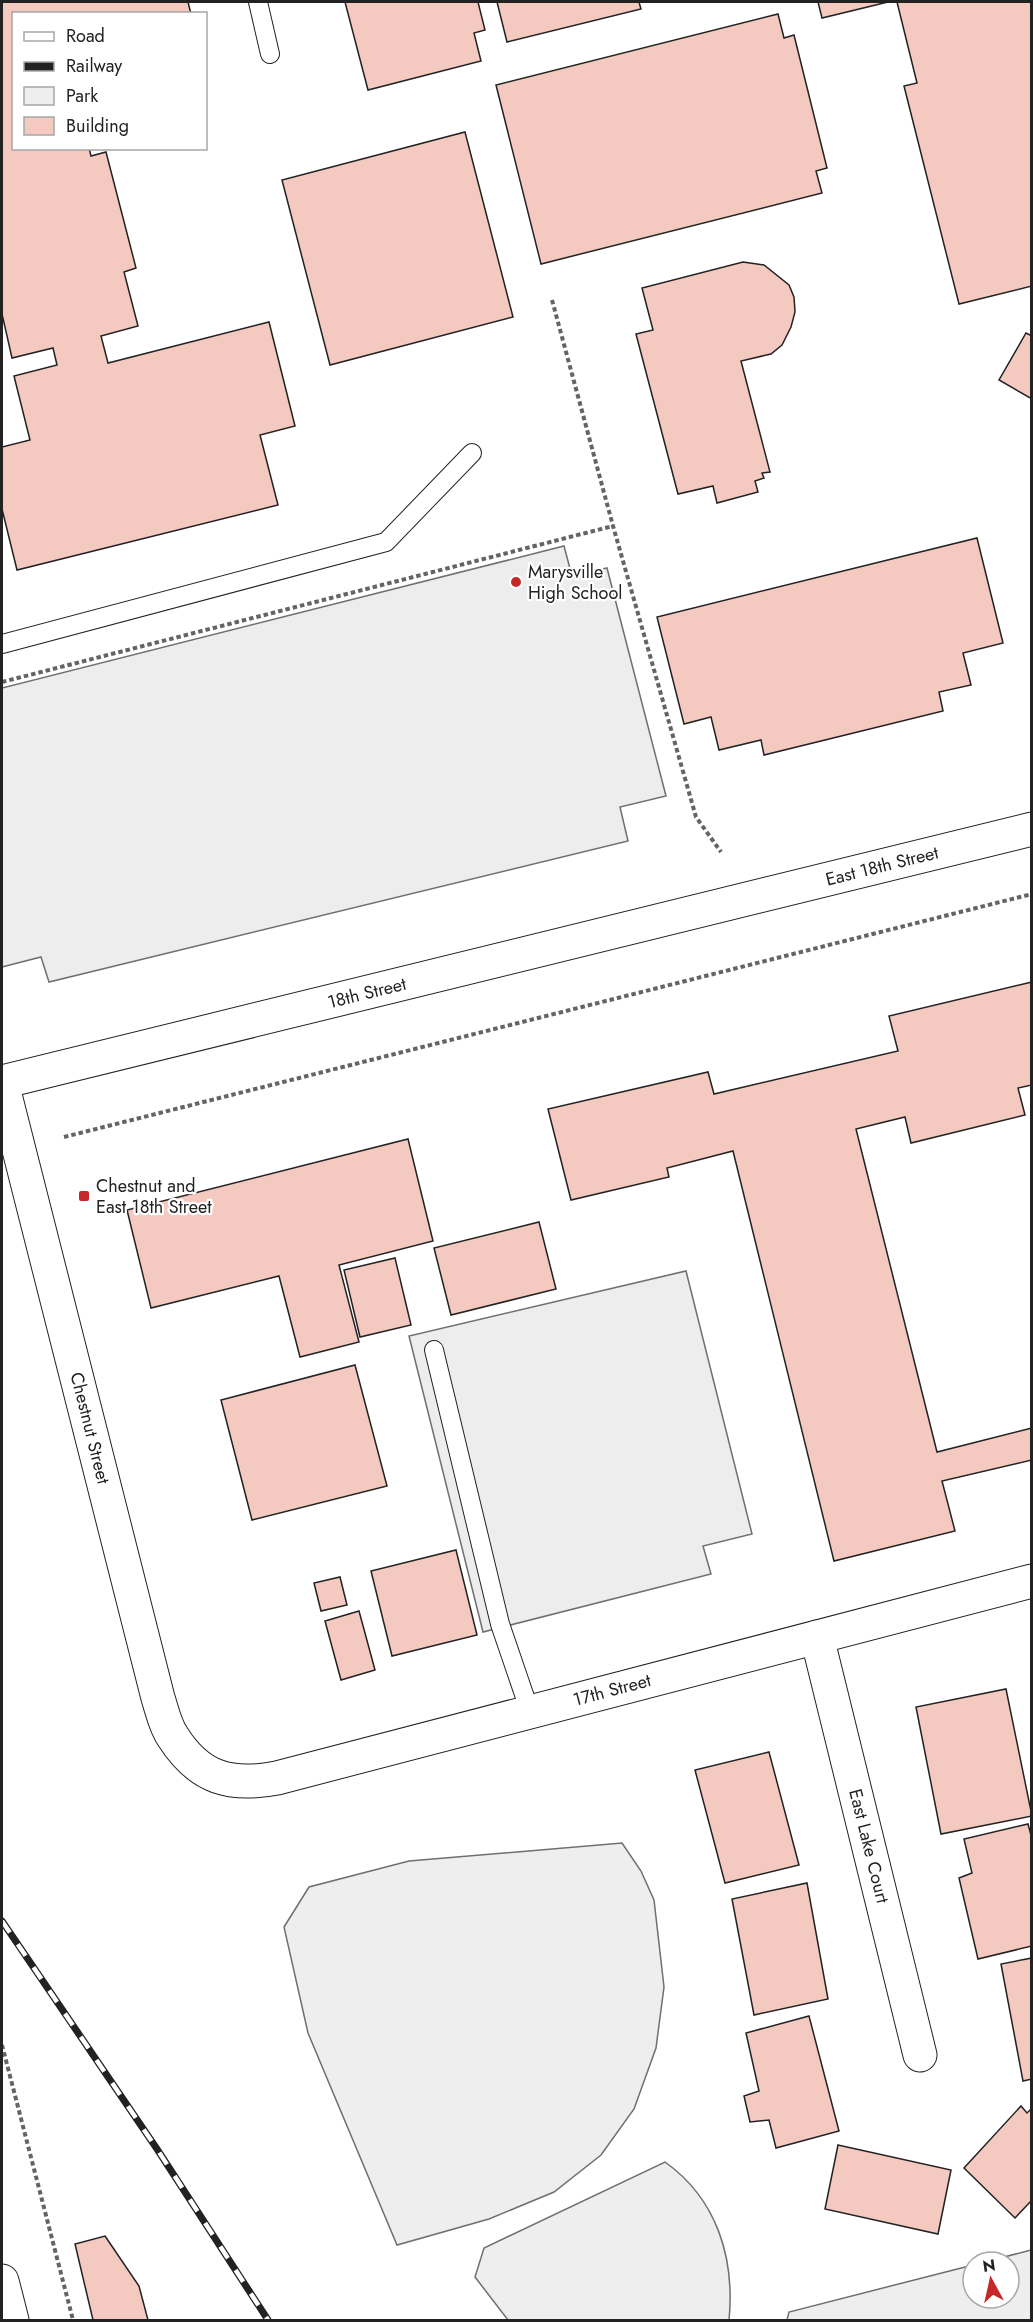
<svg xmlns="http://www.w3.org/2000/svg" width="1033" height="2322" viewBox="0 0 1033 2322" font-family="Jost,sans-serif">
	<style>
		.green { fill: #eee; stroke: #6f6f6f; stroke-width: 1.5 }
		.parking { fill: #ededed; stroke: #6f6f6f; stroke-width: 1.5 }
		.building { fill: #f3c9c0; stroke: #222; stroke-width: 1.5 }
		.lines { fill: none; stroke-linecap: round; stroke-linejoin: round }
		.service-casing { stroke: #222; stroke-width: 20 }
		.minor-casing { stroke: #222; stroke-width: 35 }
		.tertiary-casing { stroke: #222; stroke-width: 35 }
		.trunk-casing { stroke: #222; stroke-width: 35 }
		.path { stroke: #646464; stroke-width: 4; stroke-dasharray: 4.5 3; stroke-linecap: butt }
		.service { stroke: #fff; stroke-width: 18 }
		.minor { stroke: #fff; stroke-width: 33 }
		.tertiary { stroke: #fff; stroke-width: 33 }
		.trunk { stroke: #fff; stroke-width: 33 }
		.rail-casing { stroke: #222; stroke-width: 7 }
		.rail { stroke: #fff; stroke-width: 4.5; stroke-dasharray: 14; stroke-linecap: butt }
		.poi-dot { fill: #c62828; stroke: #fff; stroke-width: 2 }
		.labels { text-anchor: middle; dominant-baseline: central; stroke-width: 4.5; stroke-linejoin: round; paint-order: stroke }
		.poi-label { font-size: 18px; fill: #222; stroke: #fff; text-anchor: start }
		.street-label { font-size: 18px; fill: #222; stroke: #fff }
	</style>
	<rect width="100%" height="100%" fill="#fff"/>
	<g class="green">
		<polygon points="622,1843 641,1871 654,1900 664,1987 656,2048 634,2109 601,2155 554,2192 489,2219 397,2245 308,2033 284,1927 309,1887 409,1861"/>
		<path d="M 665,2162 C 717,2199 735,2258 729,2320 L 508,2320 L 475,2277 L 484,2248 Z"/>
		<polygon points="1031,2250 1031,2320 787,2320 789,2312 973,2265 973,2298 1009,2298 1009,2262 985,2262"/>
	</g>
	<g class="parking">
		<polygon points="564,546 572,576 607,568 666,796 620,807 628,841 49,982 41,957 2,967 2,688"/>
		<polygon points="686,1271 752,1534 703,1546 711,1574 483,1632 409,1336"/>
	</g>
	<g class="building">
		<polygon points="2,2 188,2 191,14 14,14 14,148 89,148 91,156 106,152 136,268 124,272 138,326 101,336 108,363 269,322 295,426 260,435 278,505 17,570 2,509 2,447 30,440 14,376 57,365 53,348 12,358 2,314"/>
		<polygon points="345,2 478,2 485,30 474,33 481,61 368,90"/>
		<polygon points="497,2 639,2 641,9 507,42"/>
		<polygon points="818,2 888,2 822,18"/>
		<polygon points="897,2 1032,2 1032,286 959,304 904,86 917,83"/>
		<polygon points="778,14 784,38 794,35 827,168 816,171 822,193 541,264 496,85"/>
		<polygon points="465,132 513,317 330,365 282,180"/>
		<polygon points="743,262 764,265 789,285 794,297 795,312 791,327 782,345 771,354 741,361 770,472 762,473 764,478 755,481 758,492 717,503 713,486 678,494 636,334 653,330 642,288"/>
		<polygon points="1026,333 1032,336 1032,399 999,380"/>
		<polygon points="977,538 1003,643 963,653 971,685 939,692 943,711 764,755 761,740 719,750 711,717 684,724 657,617"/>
		<polygon points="1032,982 1032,1085 1018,1088 1025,1115 911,1143 905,1117 856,1129 937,1452 1032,1428 1032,1460 942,1481 955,1531 834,1561 733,1151 667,1168 669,1177 571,1200 548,1109 708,1072 714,1094 898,1051 889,1016"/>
		<polygon points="408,1139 433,1241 339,1265 359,1342 300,1357 279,1276 151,1308 127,1210"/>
		<polygon points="539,1222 556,1289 451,1315 434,1248"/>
		<polygon points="395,1258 411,1325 360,1337 344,1270"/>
		<polygon points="355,1365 387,1486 252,1520 221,1400"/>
		<polygon points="456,1550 477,1635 392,1656 371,1571"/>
		<polygon points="340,1577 347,1605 321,1611 314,1583"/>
		<polygon points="359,1611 375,1670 341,1680 325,1621"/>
		<polygon points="1006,1689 1032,1816 941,1834 916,1707"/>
		<polygon points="769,1752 799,1865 725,1883 695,1770"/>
		<polygon points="1028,1824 1032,1839 1032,1946 978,1959 959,1878 972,1873 964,1839"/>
		<polygon points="807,1883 828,1999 754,2015 732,1899"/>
		<polygon points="1032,1958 1032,2079 1023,2081 1001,1964"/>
		<polygon points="809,2016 839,2131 776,2148 769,2120 750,2122 744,2096 759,2091 746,2033"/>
		<polygon points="1021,2106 1027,2113 1032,2108 1032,2200 1015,2218 964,2168"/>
		<polygon points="838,2145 951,2170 938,2234 825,2209"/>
		<polygon points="105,2236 139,2286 148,2320 93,2320 75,2244"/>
	</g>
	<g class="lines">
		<g class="service-casing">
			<g id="service">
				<polyline points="258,2 270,54"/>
				<polyline points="2,644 386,542 472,453"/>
				<polyline points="434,1350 500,1624 530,1712"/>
			</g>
		</g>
		<g class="minor-casing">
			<g id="minor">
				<path d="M 2,1083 L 158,1698 C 162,1710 165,1726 173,1737 C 199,1778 230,1787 277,1778 L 1032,1581"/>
				<polyline points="817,1637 920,2055"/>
			</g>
		</g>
		<g class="tertiary-casing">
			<polyline id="tertiary" points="2,1082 1032,829"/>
		</g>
		<g class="trunk-casing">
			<polyline id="trunk" points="2,2281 12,2320"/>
		</g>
		<g class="path">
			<polyline points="552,300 613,526 696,817 721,852"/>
			<polyline points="2,682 613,526"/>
			<polyline points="64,1137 1032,894"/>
			<polyline points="2,2045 73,2320"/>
		</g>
		<use href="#service" class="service"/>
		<use href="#minor" class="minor"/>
		<use href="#tertiary" class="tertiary"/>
		<use href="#trunk" class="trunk"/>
		<g class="rail-casing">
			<polyline id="rail" points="2,1921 157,2149 268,2320"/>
		</g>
		<use href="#rail" class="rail"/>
	</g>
	<g class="poi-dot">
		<circle cx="516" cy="582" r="6"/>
		<rect x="78" y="1190" width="12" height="12" rx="3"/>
	</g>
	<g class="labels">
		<g class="poi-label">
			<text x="528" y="572">Marysville<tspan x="528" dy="21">High School</tspan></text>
			<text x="96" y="1186">Chestnut and<tspan x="96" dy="21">East 18th Street</tspan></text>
		</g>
		<g class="street-label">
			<text transform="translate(882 866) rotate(-14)">East 18th Street</text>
			<text transform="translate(367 993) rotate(-14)">18th Street</text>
			<text transform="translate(90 1428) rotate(76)">Chestnut Street</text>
			<text transform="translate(612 1690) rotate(-15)">17th Street</text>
			<text transform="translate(869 1846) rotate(76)">East Lake Court</text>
		</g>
	</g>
	<rect width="1033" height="2322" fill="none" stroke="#222222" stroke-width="6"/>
	<rect x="12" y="12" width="195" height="138" fill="#ffffff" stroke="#a7a7a7" stroke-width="1.5"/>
	<rect x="24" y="32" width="30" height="9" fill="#ffffff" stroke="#a7a7a7" stroke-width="1.5"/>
	<text x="66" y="42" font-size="18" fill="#222222">Road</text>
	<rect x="24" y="62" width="30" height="9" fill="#222222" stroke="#a7a7a7" stroke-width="1.5"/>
	<text x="66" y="72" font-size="18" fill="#222222">Railway</text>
	<rect x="24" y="87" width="30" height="18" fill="#eeeeee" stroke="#a7a7a7" stroke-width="1.5"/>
	<text x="66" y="102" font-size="18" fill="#222222">Park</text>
	<rect x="24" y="117" width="30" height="18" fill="#f3c9c0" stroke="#a7a7a7" stroke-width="1.5"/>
	<text x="66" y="132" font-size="18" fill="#222222">Building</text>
	<g transform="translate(991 2280) rotate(352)"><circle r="28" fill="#ffffff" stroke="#a7a7a7" stroke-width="1.5"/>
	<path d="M0-4.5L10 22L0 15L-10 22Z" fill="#c62828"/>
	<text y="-9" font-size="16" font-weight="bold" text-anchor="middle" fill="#222222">N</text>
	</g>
</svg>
